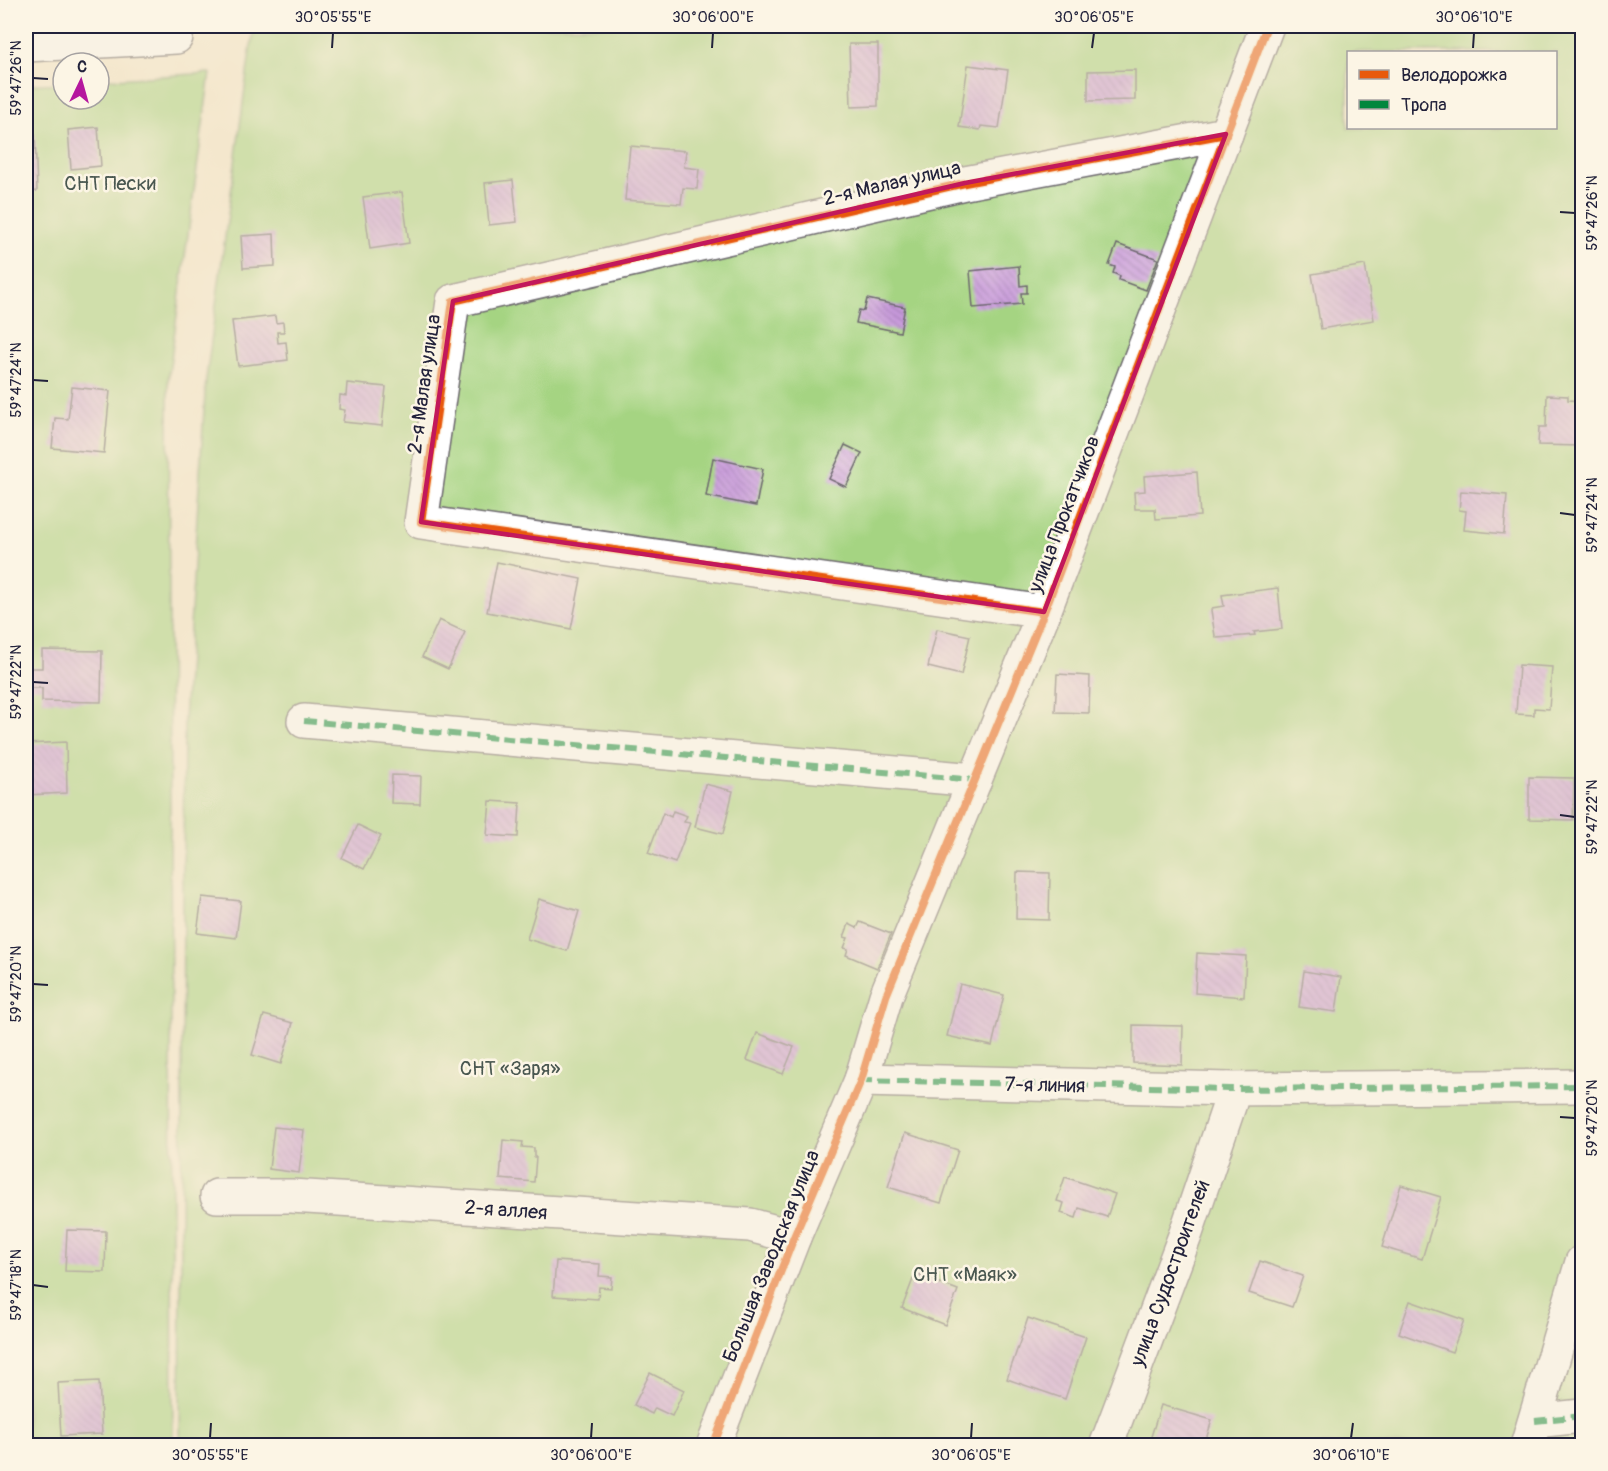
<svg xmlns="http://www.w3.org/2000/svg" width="1608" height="1471" viewBox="0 0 1608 1471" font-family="Pangolin,sans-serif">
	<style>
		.green { fill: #a5d482; stroke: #647b5e; stroke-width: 1.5; fill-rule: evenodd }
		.building { fill: url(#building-back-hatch) }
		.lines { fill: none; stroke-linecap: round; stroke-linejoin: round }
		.street-casing { stroke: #6c676e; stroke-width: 36 }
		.street { stroke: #fff; stroke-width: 33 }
		.quiet { stroke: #00873e; stroke-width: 6; stroke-dasharray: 12 6; stroke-linecap: butt }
		.cycleway-casing { stroke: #fcf5e5; stroke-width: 11 }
		.cycleway { stroke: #e8590c; stroke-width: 8 }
		.marked { fill: none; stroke: #c2185b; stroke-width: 4.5; stroke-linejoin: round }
		.ticks { fill: none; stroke: #22223b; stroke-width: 2 }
		.labels { text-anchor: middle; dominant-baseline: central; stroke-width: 5; stroke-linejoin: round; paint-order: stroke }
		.park-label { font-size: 20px; fill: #495750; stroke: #fcf5e5 }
		.street-label { font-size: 20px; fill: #22223b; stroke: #fcf5e5 }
		.neatline { fill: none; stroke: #22223b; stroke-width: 2 }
		.ticks-label { font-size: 15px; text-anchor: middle; fill: #22223b }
	</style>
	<defs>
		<pattern id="building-back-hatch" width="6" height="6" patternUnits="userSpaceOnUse" patternTransform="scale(1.5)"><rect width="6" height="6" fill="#c89adc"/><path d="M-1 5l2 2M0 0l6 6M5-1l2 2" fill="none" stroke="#a27db4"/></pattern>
	</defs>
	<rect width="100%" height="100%" fill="#fcf5e5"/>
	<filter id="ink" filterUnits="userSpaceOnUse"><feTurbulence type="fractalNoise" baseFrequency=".0167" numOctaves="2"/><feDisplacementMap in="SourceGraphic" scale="12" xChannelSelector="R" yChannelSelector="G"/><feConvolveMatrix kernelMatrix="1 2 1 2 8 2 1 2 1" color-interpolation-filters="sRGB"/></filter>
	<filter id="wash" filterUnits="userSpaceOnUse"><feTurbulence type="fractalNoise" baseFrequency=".008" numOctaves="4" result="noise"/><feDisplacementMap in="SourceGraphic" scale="24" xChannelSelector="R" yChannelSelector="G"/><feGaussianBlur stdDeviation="1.35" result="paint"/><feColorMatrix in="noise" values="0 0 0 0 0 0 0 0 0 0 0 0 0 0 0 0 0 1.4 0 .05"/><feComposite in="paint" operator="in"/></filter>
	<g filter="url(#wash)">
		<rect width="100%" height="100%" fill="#f4e7cd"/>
		<g class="green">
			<path d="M 255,26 L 1582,26 L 1582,1445 L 180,1446 L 184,720 L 206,379 L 250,51 ZM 1348,52 L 1556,52 L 1556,128 L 1348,128 Z"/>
			<polygon points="210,73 168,381 173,1445 26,1446 26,85 63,83 63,99 99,99 99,80"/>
		</g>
		<g id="blocks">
			<g class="building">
				<polygon points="849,44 878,44 878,106 851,107"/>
				<polygon points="968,65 1008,70 999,128 981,126 980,130 959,127"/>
				<polygon points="1135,70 1135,100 1088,101 1088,71"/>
				<polygon points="98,127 101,166 71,169 68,130"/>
				<polygon points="26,135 35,135 37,191 26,192"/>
				<polygon points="630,146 686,151 684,167 699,169 697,189 683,188 681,204 625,200"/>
				<polygon points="513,180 517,222 489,225 485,183"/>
				<polygon points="402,192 409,243 370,249 363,197"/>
				<polygon points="274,234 275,266 243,268 241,236"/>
				<polygon points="1117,244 1158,259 1146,290 1119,280 1120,276 1113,273 1115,267 1109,265"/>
				<polygon points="1365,265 1374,320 1321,329 1312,274"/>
				<polygon points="1019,266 1020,286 1027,285 1027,293 1021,293 1022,304 973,308 970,271"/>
				<polygon points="867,299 905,307 900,332 856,323 859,310 864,311"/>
				<polygon points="275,316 276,323 283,322 284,332 277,332 278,343 286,342 288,360 238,366 232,321"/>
				<polygon points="347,383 386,387 382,426 343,422 345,410 339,409 340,395 346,396"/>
				<polygon points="72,387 110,391 104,453 52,448 55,418 68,419"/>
				<polygon points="1547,395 1568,396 1568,400 1582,401 1581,446 1538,445 1539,427 1546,427"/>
				<polygon points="845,445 862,453 846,487 829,479"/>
				<polygon points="713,458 763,469 756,506 706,496"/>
				<polygon points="1197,472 1200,516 1156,519 1155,509 1135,509 1134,492 1145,491 1144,476"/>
				<polygon points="1461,491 1507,495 1504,534 1464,530 1466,511 1459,510"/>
				<polygon points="497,562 581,579 571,629 487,612"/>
				<polygon points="1278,588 1282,629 1254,632 1255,635 1217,638 1215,636 1211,610 1212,608 1224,606 1222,595"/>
				<polygon points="439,620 465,632 448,669 422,657"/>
				<polygon points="937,629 970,636 961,675 928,667"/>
				<polygon points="42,650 102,651 101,702 42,701 42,688 26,688 26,668 42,668"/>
				<polygon points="1519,665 1552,667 1549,709 1534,708 1534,715 1516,714"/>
				<polygon points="1057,674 1090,676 1089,713 1055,712"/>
				<polygon points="66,742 67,793 26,795 26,744"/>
				<polygon points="392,775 421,776 420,804 391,803"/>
				<polygon points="1529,777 1574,778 1573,820 1529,819"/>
				<polygon points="705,784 733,791 723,834 695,827"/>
				<polygon points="490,801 520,803 518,837 487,835"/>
				<polygon points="673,811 687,816 684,822 690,823 675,863 648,853 663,813 671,817"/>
				<polygon points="358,825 381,836 364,869 342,858"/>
				<polygon points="1017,872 1050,873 1049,920 1016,919"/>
				<polygon points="202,897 241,901 236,938 197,933"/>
				<polygon points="539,899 579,911 567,951 527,939"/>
				<polygon points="860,922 891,934 877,968 846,955 848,949 844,948 848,938 844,937 849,924 857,928"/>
				<polygon points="1197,953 1246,956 1244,997 1195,993"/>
				<polygon points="1304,971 1341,977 1336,1012 1299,1007"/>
				<polygon points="960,984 1004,995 992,1046 947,1036"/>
				<polygon points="264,1015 293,1023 281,1064 252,1055"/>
				<polygon points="1133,1025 1183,1026 1182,1065 1133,1063"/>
				<polygon points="757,1033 794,1047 783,1074 747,1060"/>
				<polygon points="274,1127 304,1130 299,1173 269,1169"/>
				<polygon points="905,1133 958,1150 941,1203 888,1187"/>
				<polygon points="503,1140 523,1142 522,1147 534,1148 534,1157 536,1157 534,1182 500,1179"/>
				<polygon points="1065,1177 1115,1194 1107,1217 1079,1208 1076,1218 1061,1213 1064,1203 1057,1201"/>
				<polygon points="1401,1185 1441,1197 1422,1259 1382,1247"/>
				<polygon points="67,1230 106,1231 105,1272 65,1271"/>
				<polygon points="556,1261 600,1264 599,1276 612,1277 611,1288 599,1287 598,1299 553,1296"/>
				<polygon points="1260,1261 1303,1276 1292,1307 1249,1293"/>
				<polygon points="915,1274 958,1290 945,1325 902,1308"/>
				<polygon points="1410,1301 1464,1320 1452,1352 1399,1333"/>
				<polygon points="1028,1318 1086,1337 1065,1399 1007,1379"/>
				<polygon points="650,1373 684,1390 672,1416 655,1408 652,1414 634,1405"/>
				<polygon points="99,1381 102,1434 61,1436 58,1383"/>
				<polygon points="1161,1405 1212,1420 1204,1446 1148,1446"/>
			</g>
		</g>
	</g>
	<g filter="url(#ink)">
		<use href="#blocks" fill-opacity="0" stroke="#6c676e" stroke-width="1.5"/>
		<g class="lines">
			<g class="street-casing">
				<g id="street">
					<polyline points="26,45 176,37 177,26"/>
					<polyline points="1044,612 421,522 453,301 965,183 1226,134"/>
					<polyline points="304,721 975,780"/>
					<polyline points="861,1080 1229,1089 1582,1086"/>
					<polyline points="217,1196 291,1196 750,1225 794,1237"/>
					<polyline points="1535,1421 1582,1416"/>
					<polyline points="713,1446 794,1237 861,1080 886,996 1044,612 1267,26"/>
					<polyline points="1106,1446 1186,1233 1230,1103 1229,1089"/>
					<polyline points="1527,1446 1582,1262"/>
				</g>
			</g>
			<use href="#street" class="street"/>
			<g class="quiet">
				<polyline points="304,721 975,780"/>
				<polyline points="861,1080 1229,1089 1582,1086"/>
				<polyline points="1535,1421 1582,1416"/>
			</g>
			<g class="cycleway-casing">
				<g id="cycleway">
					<polyline points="1044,612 421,522 453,301 965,183 1226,134"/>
					<polyline points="713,1446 794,1237 861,1080 886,996 1044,612 1267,26"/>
				</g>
			</g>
			<use href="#cycleway" class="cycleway"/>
		</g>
	</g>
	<path d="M0 0H1608V1471H0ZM 1226,134 L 1044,612 L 421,522 L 453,301 L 965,183 Z" fill="#f4e7cd" fill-opacity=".55" fill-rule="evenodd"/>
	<path class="marked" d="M 1226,134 L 1044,612 L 421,522 L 453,301 L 965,183 Z"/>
	<path class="ticks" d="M 332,48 L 333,33M 712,48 L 713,33M 1092,48 L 1094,33M 1473,48 L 1474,33M 33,78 L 48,79M 1560,212 L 1575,213M 33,380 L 48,381M 1560,513 L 1575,515M 33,682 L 48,683M 1560,815 L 1575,817M 33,984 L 48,985M 1560,1117 L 1575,1118M 33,1285 L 48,1287M 210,1438 L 211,1423M 591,1438 L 592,1423M 971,1438 L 972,1423M 1351,1438 L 1353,1423"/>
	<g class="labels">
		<g class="park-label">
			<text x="110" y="183">СНТ Пески</text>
			<text x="510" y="1068">СНТ «Заря»</text>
			<text x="965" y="1274">СНТ «Маяк»</text>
		</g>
		<g class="street-label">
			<text transform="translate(892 183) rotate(-13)">2-я Малая улица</text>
			<text transform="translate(424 384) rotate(-82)">2-я Малая улица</text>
			<text transform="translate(1064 514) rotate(-69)">улица Прокатчиков</text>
			<text transform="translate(1045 1085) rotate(1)">7-я линия</text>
			<text transform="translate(506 1210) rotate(4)">2-я аллея</text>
			<text transform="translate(771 1256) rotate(-68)">Большая Заводская улица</text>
			<text transform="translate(1170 1273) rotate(-70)">улица Судостроителей</text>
		</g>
	</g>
	<rect width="1608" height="1471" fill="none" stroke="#fcf5e5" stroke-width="66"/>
	<rect x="1347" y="51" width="210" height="78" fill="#fcf5e5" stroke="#a5a1a1" stroke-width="1.5"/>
	<rect x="1359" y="70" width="30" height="9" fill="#e8590c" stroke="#a5a1a1" stroke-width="1.5"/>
	<text x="1401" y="81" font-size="18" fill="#22223b">Велодорожка</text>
	<rect x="1359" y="100" width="30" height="9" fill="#00873e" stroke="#a5a1a1" stroke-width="1.5"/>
	<text x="1401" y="111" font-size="18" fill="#22223b">Тропа</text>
	<g transform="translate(81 81) rotate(5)"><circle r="28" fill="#fcf5e5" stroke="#a5a1a1" stroke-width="1.5"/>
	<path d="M0-4.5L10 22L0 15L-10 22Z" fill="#b5179e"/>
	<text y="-9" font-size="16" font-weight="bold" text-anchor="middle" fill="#22223b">С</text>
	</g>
	<rect x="33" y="33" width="1542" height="1405" class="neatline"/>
	<g class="ticks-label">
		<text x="333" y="22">30°05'55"E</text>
		<text x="713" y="22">30°06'00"E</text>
		<text x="1094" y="22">30°06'05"E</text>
		<text x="1474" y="22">30°06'10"E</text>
		<text transform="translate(16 78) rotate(-90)" y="5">59°47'26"N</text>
		<text transform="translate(1592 213) rotate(-90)" y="5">59°47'26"N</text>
		<text transform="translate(16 380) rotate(-90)" y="5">59°47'24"N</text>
		<text transform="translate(1592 515) rotate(-90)" y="5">59°47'24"N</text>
		<text transform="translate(16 682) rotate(-90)" y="5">59°47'22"N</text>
		<text transform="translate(1592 817) rotate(-90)" y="5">59°47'22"N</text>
		<text transform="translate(16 984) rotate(-90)" y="5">59°47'20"N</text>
		<text transform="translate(1592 1118) rotate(-90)" y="5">59°47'20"N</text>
		<text transform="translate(16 1285) rotate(-90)" y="5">59°47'18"N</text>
		<text x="210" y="1460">30°05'55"E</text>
		<text x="591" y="1460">30°06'00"E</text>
		<text x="971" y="1460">30°06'05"E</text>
		<text x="1351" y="1460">30°06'10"E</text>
	</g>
</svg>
